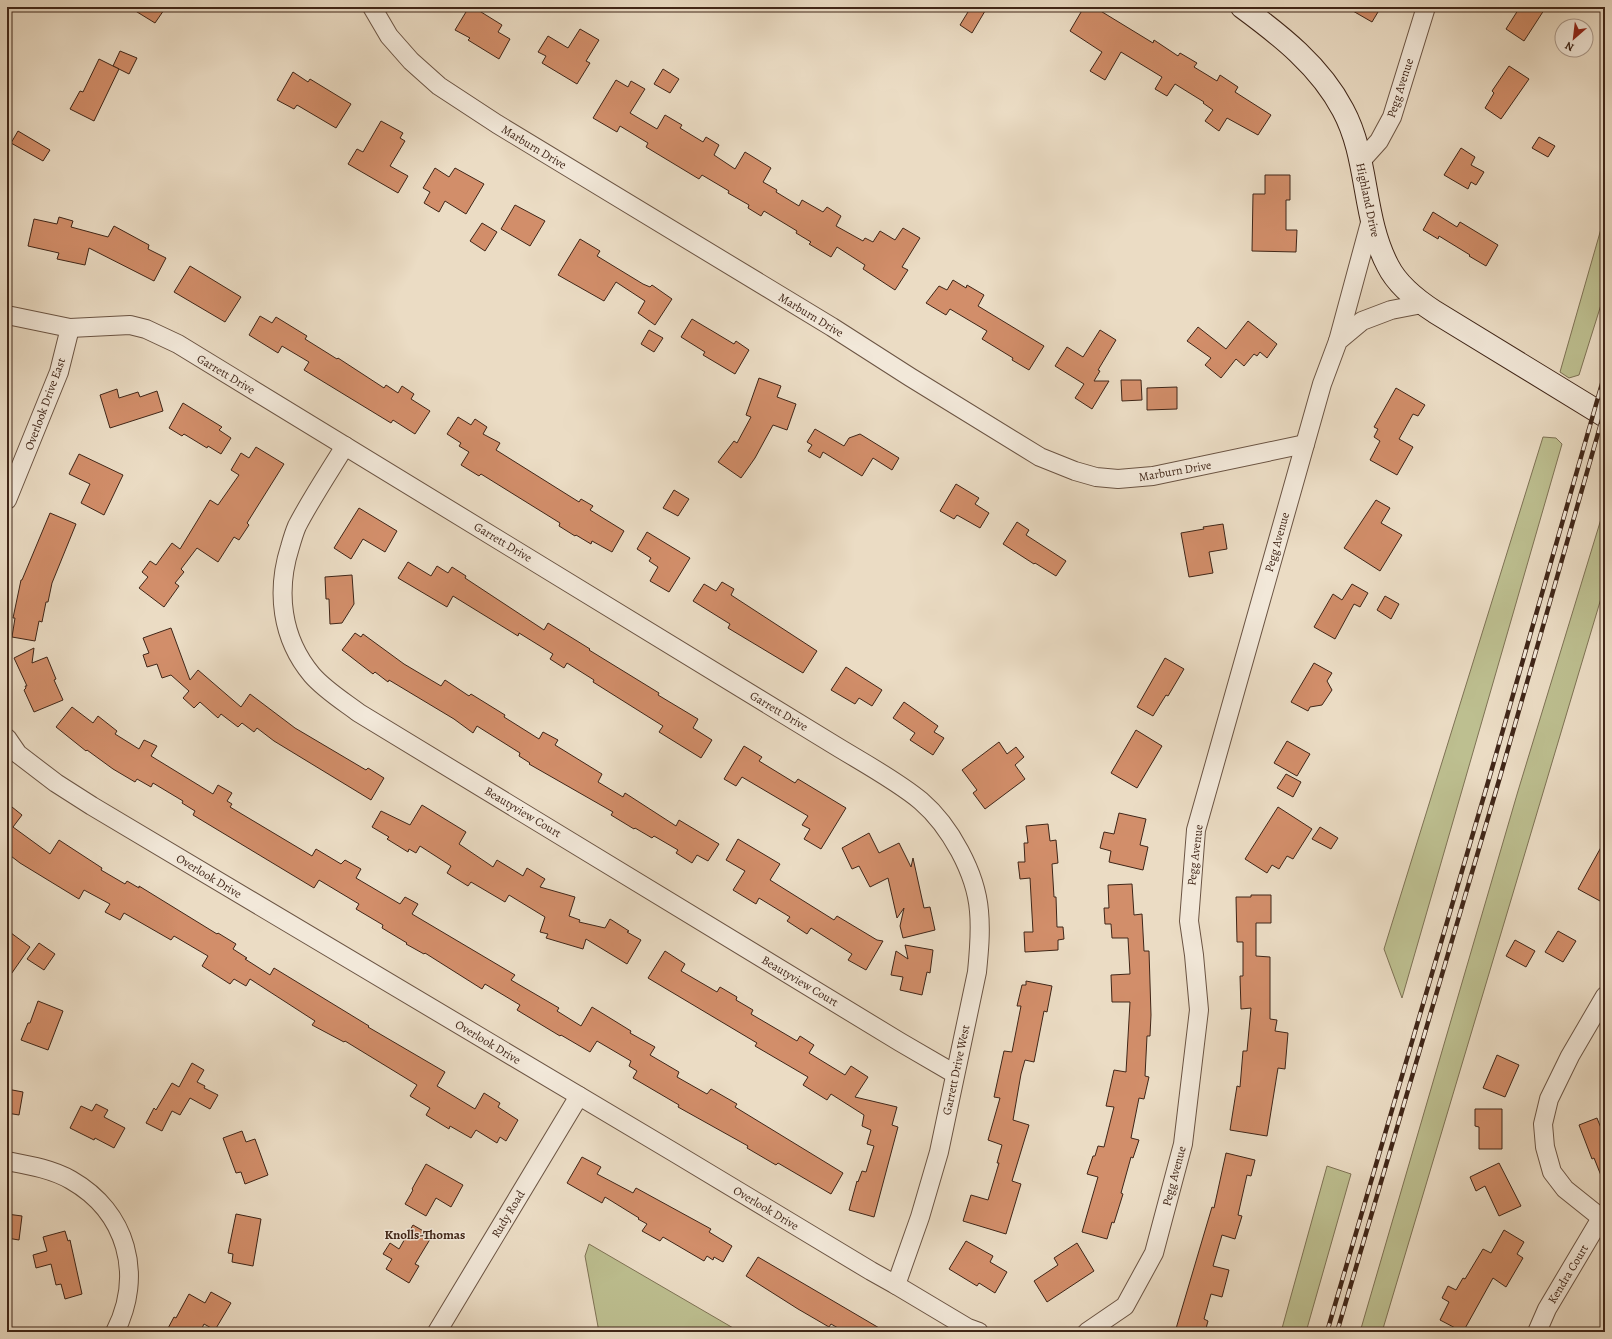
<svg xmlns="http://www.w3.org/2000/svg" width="1612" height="1339" viewBox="0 0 1612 1339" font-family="Alegreya,serif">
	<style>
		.green { fill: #bdbf90; stroke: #7e7254 }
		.building { fill: #d28e6a; stroke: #402618 }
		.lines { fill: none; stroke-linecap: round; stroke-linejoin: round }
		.street-casing { stroke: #6b5443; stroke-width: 20 }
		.secondary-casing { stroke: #402618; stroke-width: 24 }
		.street { stroke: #f2e8d9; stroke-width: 18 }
		.secondary { stroke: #f2e8d9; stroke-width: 22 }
		.rail-casing { stroke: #402618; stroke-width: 4.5 }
		.rail { stroke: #f2e8d9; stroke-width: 3; stroke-dasharray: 9; stroke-linecap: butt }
		.labels { text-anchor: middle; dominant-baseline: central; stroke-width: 3; stroke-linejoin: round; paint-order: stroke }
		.street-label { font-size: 12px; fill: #402618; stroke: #f2e8d9 }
		.neighbourhood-label { font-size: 13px; font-weight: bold; fill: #402618; stroke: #f2e8d9 }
	</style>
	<rect width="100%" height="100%" fill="#ebdcc4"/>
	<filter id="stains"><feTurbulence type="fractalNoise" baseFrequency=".005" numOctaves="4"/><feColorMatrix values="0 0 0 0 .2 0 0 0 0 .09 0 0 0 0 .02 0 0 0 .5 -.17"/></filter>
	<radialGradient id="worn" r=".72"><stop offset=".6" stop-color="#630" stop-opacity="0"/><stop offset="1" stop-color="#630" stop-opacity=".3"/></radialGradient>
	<g class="green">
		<polygon points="1605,215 1605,292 1579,375 1569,378 1560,372"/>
		<polygon points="1543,437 1556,438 1562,444 1402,998 1384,949"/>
		<polygon points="1605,506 1605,585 1382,1332 1360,1332 1518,791"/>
		<polygon points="1327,1166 1351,1174 1306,1332 1281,1332"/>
		<polygon points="589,1244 740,1332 599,1332 585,1256"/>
	</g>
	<g class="building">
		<polygon points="129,7 166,7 155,23"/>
		<polygon points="469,7 473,7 502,25 498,32 510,39 499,59 468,40 470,38 455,30"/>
		<polygon points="971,7 978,7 985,11 972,33 960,25"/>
		<polygon points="1084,7 1094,7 1153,43 1154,40 1178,56 1180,53 1197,63 1194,67 1217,81 1220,75 1238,87 1235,92 1271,115 1258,135 1227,118 1219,131 1205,121 1213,110 1203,103 1204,102 1175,84 1167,96 1155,89 1162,77 1121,52 1105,80 1090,71 1102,52 1070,31"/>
		<polygon points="1346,7 1381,7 1372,22"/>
		<polygon points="1520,7 1546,7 1524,41 1506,29"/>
		<polygon points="580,29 599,40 586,61 590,63 577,84 542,63 546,56 538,52 548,36 568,48"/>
		<polygon points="120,51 137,58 129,74 113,66"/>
		<polygon points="99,59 119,69 94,121 70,109 80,91 83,92"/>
		<polygon points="1509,66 1529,79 1501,119 1485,108 1494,93 1492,91"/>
		<polygon points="663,69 679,79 670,93 654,84"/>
		<polygon points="293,72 308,82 310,79 351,104 336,128 297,105 294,109 277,100"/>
		<polygon points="616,80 628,87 631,81 645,89 630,113 657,129 665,115 682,125 680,128 703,142 706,137 719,145 714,155 735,169 745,152 771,168 763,182 777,190 776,192 799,206 802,200 823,212 827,207 841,216 836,226 863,241 865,238 873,242 880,231 895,240 903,228 920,238 902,267 908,270 895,290 863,269 865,265 837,247 831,257 809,244 811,242 796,233 797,231 764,211 761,216 748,208 749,205 728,193 729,191 702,175 699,179 646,147 648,143 620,126 617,132 593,118"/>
		<polygon points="381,121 403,133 400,138 405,141 390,166 408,176 398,193 348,164 357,149 363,152"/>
		<polygon points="18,131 50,150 43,161 11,143"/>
		<polygon points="1539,137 1555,146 1548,157 1532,148"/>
		<polygon points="1461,148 1475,157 1471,165 1484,172 1476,185 1471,182 1468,189 1444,175"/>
		<polygon points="435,168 449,177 455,168 484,184 466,214 445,201 439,212 424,203 430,192 423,188"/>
		<polygon points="1265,175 1290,175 1290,200 1286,200 1286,230 1297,230 1296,252 1252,251 1253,194 1265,194"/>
		<polygon points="515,205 545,221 530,246 501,229"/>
		<polygon points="1433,212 1457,227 1460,222 1498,245 1486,266 1469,256 1470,255 1439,236 1438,239 1423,230"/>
		<polygon points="59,217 73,221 71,227 108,237 114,226 149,245 148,249 166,258 154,281 89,248 85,265 57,259 59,253 28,246 34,219 57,224"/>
		<polygon points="482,223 497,232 485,251 470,241"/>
		<polygon points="580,239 600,251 597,256 643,284 650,287 652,285 672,299 655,325 638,313 645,301 616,282 604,301 558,275"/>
		<polygon points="190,266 241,297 225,322 174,292"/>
		<polygon points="953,280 966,288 967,285 984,295 978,306 1044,346 1029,370 1012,360 1013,358 982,339 987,331 950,309 946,315 926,303 939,286 947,290"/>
		<polygon points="260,316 272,323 276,317 307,336 305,339 337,359 338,358 384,388 386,385 398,393 402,386 414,394 411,399 430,411 415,434 393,420 391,423 304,370 309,362 282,346 278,353 249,335"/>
		<polygon points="692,319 734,344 736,341 749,350 735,374 703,355 705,352 681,337"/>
		<polygon points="1248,321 1277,344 1267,358 1260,352 1257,356 1254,354 1244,366 1236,359 1221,378 1205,365 1211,358 1187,341 1198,327 1226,349"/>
		<polygon points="649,330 663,338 654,352 641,344"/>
		<polygon points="1100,330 1116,340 1098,370 1100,371 1094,381 1109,381 1092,409 1075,398 1084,384 1055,366 1067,347 1083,357"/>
		<polygon points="759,378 781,386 777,397 796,404 787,430 773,425 755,458 741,478 718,462 734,441 737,443 751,417 746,415"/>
		<polygon points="1121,380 1141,380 1142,400 1122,401"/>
		<polygon points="1177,387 1177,409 1147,410 1147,388"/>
		<polygon points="1396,388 1425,405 1418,416 1413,414 1399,439 1413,447 1397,475 1370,460 1380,441 1374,437 1378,429 1374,427"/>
		<polygon points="117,389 119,398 138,392 140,397 157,391 163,411 110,428 100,395"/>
		<polygon points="183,403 222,427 219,430 231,438 221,454 208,446 207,448 184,434 182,436 169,428"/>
		<polygon points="458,417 471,425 475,419 487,427 483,434 500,443 496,450 579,502 581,499 593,506 590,510 624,531 612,552 592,541 591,544 576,535 575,536 559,526 560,523 481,474 479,476 461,465 469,452 459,446 461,443 447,434"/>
		<polygon points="815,429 844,446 849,438 860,434 899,458 892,470 873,458 862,476 823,452 820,458 808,451 812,445 807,442"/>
		<polygon points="256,447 284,464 247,523 249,525 239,540 234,537 218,562 197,548 181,569 184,572 175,583 179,586 164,607 139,588 148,577 142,572 150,561 156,565 172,543 180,549 210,500 218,505 239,475 231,470 241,453 249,458"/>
		<polygon points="79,454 123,475 104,515 81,503 90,484 69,474"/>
		<polygon points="956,484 979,498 975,504 989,513 980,528 957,515 954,519 940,511"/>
		<polygon points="674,490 689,499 678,516 663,508"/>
		<polygon points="1376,500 1390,508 1381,523 1402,535 1380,571 1344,548"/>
		<polygon points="359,508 397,531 385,552 363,539 351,559 334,548"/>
		<polygon points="50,513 76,524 52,583 48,602 46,602 42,622 39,621 35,641 12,637 15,618 13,618 21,580 22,580"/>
		<polygon points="1017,522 1029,530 1026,535 1066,561 1056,576 1035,563 1034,564 1003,544"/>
		<polygon points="1223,524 1227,549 1209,552 1213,573 1189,577 1181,533 1204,529 1203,527"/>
		<polygon points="647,532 690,558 669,592 650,581 658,567 649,561 651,558 637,549"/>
		<polygon points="408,562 431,576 437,566 448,573 452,567 466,576 465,578 544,630 548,623 590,649 589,650 659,693 658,695 698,719 693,728 712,740 701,758 659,732 663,726 593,682 594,680 567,663 564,668 550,659 553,654 519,633 518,636 453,596 447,607 398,578"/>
		<polygon points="352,575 354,604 342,623 330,624 329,599 326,599 325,577"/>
		<polygon points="722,582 734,589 731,595 817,651 803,673 728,628 730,624 693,601 704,584 716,591"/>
		<polygon points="1352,584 1368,593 1360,607 1354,604 1335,639 1314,627 1333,594 1342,600"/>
		<polygon points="1385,596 1399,604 1391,619 1377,610"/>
		<polygon points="171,628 190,680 198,670 241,707 250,694 295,728 366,770 368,768 384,778 371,800 274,741 257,728 254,732 242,723 238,727 221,714 218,718 200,702 194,708 183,698 189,691 171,675 162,678 157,664 147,667 143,655 149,653 143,638"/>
		<polygon points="355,633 361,637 363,634 404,664 441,686 445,680 469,696 471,694 505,715 504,717 539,739 543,732 558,740 555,745 602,774 598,782 623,797 625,793 676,826 679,820 719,844 708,861 697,855 692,863 676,853 678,850 654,836 652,838 635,828 634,829 611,815 613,812 529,764 530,763 519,756 520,753 477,726 473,733 454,719 389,680 388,682 375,672 373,674 342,650"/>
		<polygon points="34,648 32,663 47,657 56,679 54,680 63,700 34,712 24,690 26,688 25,686 27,686 14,658"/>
		<polygon points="1165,658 1184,669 1168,696 1166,695 1153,716 1137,707"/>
		<polygon points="1314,663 1332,673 1327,681 1332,690 1322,705 1310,707 1308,711 1291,702"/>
		<polygon points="846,667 882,690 872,706 859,698 855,704 831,690"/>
		<polygon points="904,702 938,726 934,732 944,738 933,755 910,740 915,733 893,718"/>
		<polygon points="72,707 93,723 98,716 117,731 115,734 139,749 144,740 157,746 151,756 213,794 218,785 232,793 227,801 232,804 230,807 312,856 316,849 341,864 345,860 361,869 356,878 400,904 405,897 418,904 412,914 515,975 511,980 559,1008 557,1011 581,1026 592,1007 631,1031 630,1033 655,1047 650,1055 679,1072 677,1077 707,1094 711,1089 737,1104 735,1107 843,1173 831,1194 778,1163 776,1165 747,1148 748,1146 678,1107 679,1105 633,1078 637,1071 629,1066 631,1061 597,1041 590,1052 561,1035 560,1036 517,1010 520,1005 485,984 482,989 425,953 424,954 406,944 407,943 382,928 383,925 356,909 359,904 319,880 314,888 193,815 195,811 182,803 183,801 153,783 151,787 137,779 135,782 113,769 87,750 86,751 56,727"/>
		<polygon points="1136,730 1162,746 1137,788 1111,773"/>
		<polygon points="1287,741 1310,754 1297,776 1274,763"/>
		<polygon points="999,742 1007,754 1016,747 1024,757 1015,765 1025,779 985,809 973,793 977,790 962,770"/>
		<polygon points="744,746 762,757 759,761 795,783 798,779 846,808 821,849 804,839 810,829 802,825 808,816 742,777 736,786 724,779"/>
		<polygon points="1286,774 1301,782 1293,797 1277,788"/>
		<polygon points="7,803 22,815 13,827 50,854 59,840 102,868 101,870 125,884 127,881 139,888 139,886 217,934 218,933 236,944 233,949 247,958 245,959 270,975 274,968 369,1026 368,1027 445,1072 437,1086 475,1109 484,1093 500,1103 498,1107 518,1120 506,1141 500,1137 497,1143 476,1130 471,1138 450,1126 449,1129 426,1115 430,1108 410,1096 417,1085 345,1041 344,1042 312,1025 315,1021 250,979 246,986 234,979 230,984 202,966 208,956 174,936 171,940 124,913 120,920 105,912 110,904 84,890 79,899 20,863 7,853"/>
		<polygon points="422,805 466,832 459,844 493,867 497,860 523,876 527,868 545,879 540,887 575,897 569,916 580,920 579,922 605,928 610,919 629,931 627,932 641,940 627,964 586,939 583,949 546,938 548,934 540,932 545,917 509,895 505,902 471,882 468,886 447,873 451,866 420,846 416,853 409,849 408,852 387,839 389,837 372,827 381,811 410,825"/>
		<polygon points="1278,807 1312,829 1293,859 1287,856 1279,869 1272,865 1267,873 1245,859"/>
		<polygon points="1119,813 1146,819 1140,845 1148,847 1143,870 1109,862 1111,851 1100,848 1104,832 1114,834"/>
		<polygon points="1048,824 1050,841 1056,840 1058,863 1052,864 1054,897 1056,897 1057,927 1063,927 1064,939 1058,940 1058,950 1025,952 1024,932 1033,932 1030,878 1020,879 1018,862 1025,862 1024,843 1028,843 1026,826"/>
		<polygon points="1320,827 1338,838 1331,849 1312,839"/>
		<polygon points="869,833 879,853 899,843 911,867 913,858 924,908 930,907 935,930 903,938 900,926 904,908 897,918 888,878 870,887 859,866 852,869 842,848"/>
		<polygon points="738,839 780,864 770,880 834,920 837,916 877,940 883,941 866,970 848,960 852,954 811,928 807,934 787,921 790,917 759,898 756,904 733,890 745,871 726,860"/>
		<polygon points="1605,840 1605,891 1600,901 1578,889"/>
		<polygon points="1132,884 1134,915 1142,914 1144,951 1149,951 1151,1015 1150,1036 1147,1036 1145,1076 1149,1077 1144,1099 1139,1098 1131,1138 1139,1140 1133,1158 1131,1157 1121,1193 1123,1194 1114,1223 1112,1222 1107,1239 1082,1232 1098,1177 1087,1174 1093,1156 1095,1156 1098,1146 1104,1147 1114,1107 1106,1106 1114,1070 1126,1072 1130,1002 1112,1002 1111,975 1130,974 1128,938 1112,938 1111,924 1105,924 1104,908 1109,908 1108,885"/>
		<polygon points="1251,895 1271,895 1271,923 1256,923 1256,956 1270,957 1270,1019 1277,1020 1275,1031 1288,1033 1285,1069 1278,1068 1267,1136 1230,1130 1237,1086 1240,1087 1243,1051 1247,1051 1251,1008 1241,1009 1240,976 1243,976 1243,942 1237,942 1236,897 1251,897"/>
		<polygon points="7,930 30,947 7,980"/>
		<polygon points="1558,931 1576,941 1563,962 1545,952"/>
		<polygon points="1515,940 1535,951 1526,967 1506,956"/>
		<polygon points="39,943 55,954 44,970 27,959"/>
		<polygon points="905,945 933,950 930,973 927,972 922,995 900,990 903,977 891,975 896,951 908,959"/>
		<polygon points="665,951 685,964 681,971 717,992 720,987 737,997 736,1000 753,1010 751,1014 797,1041 800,1036 814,1045 809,1053 845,1075 851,1066 868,1077 855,1097 897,1107 892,1125 898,1127 874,1217 849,1210 857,1181 858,1182 862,1171 866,1172 874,1146 867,1144 871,1130 862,1126 864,1115 831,1094 827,1100 803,1085 808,1077 755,1046 757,1043 648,978"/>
		<polygon points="1026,981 1052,986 1047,1012 1044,1011 1034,1062 1025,1060 1021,1074 1013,1120 1029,1125 1012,1181 1021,1184 1006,1234 963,1221 971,1195 988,1200 999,1163 997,1163 1002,1145 988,1140 1000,1098 994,1097 1004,1051 1012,1052 1021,1006 1017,1006 1022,985 1026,985"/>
		<polygon points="38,1001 63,1011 48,1050 21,1040 28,1023 30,1023"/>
		<polygon points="1497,1055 1519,1065 1505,1097 1483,1088"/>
		<polygon points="192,1063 204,1070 197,1082 205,1086 204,1088 218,1095 210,1109 190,1098 180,1115 172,1111 162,1131 146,1123 154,1108 156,1110 172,1083 179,1087"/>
		<polygon points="7,1089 23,1092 19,1115 7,1113"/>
		<polygon points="96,1104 108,1110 104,1117 125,1128 114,1148 95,1138 94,1140 70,1128 81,1106 92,1111"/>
		<polygon points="1475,1109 1502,1109 1502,1149 1479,1149 1479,1127 1475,1126"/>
		<polygon points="1597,1118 1605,1138 1604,1183 1594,1158 1592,1159 1579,1125"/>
		<polygon points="242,1131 246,1142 255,1139 268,1175 245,1184 241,1172 236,1173 223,1138"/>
		<polygon points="1226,1153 1255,1160 1251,1176 1247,1175 1238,1215 1242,1216 1235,1239 1222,1235 1213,1266 1229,1270 1222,1297 1211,1294 1204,1319 1208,1321 1205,1332 1175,1332 1212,1207 1214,1208"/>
		<polygon points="582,1157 601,1167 597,1174 633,1193 636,1188 711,1229 709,1232 732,1246 723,1262 714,1257 713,1260 707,1256 704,1261 663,1237 660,1241 642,1231 647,1224 638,1219 639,1218 605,1197 602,1203 567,1183"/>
		<polygon points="1499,1163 1521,1206 1499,1216 1485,1186 1476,1191 1470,1177"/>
		<polygon points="426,1164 463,1185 451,1207 436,1198 426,1216 405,1204 413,1190 412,1189"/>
		<polygon points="7,1214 22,1216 19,1240 7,1238"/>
		<polygon points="236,1214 261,1219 253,1266 232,1262 233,1254 228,1253"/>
		<polygon points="413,1225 432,1236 415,1264 419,1266 409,1283 386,1269 392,1259 383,1254 390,1243 399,1249"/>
		<polygon points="1504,1230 1524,1242 1517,1254 1523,1258 1506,1287 1493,1278 1463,1332 1440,1320 1449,1302 1442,1298 1448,1286 1456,1290 1463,1278 1465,1279 1483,1249 1491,1253"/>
		<polygon points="65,1231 68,1241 70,1240 82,1294 65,1299 61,1284 56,1285 51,1264 36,1268 33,1255 47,1251 43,1237"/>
		<polygon points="966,1241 993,1256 990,1262 1007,1272 995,1293 979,1283 977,1286 949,1269"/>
		<polygon points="1077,1243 1094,1271 1047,1302 1034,1281 1058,1265 1054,1258"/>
		<polygon points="758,1257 811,1288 886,1332 845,1332 831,1324 829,1327 798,1309 746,1276"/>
		<polygon points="211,1292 231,1303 215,1330 204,1324 200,1332 166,1332 174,1317 176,1318 189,1294 205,1303"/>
	</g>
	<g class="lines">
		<g class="street-casing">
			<g id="street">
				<polyline points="372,7 389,36 411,61 439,86 497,124 832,327 910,377 1040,457 1075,471 1096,477 1118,479 1153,476 1305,444"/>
				<polyline points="1361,161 1379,141 1392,117 1426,7"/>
				<path d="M 7,315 L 70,328 L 130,325 L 146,329 L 178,344 L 831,743 C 860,761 896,780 921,801 C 950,826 976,873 979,911 C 981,932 979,952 977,972 L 939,1152 L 920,1217 L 896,1285"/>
				<polyline points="1338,341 1371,219"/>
				<path d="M 345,446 C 329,472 311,499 297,526 C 294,533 292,540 290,547 C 276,591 281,638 312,675 C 325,690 343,701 359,713 L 900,1042 L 955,1074"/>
				<polyline points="7,500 59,372 70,328"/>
				<polyline points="7,738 18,754 56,783 92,806 675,1153 871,1271 896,1285 968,1328 979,1332"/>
				<polyline points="1605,996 1570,1056 1549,1099 1543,1124 1545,1147 1552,1172 1565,1189 1605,1221"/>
				<path d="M 7,1161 C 28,1165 52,1169 71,1180 C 127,1212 144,1275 115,1332"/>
				<polyline points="437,1332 579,1096"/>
				<polyline points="1087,1332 1125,1306 1154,1253 1183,1144 1199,1010 1194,955 1189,921 1196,830 1322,384 1338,341 1362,321 1391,310 1422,304"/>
				<polyline points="1537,1332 1547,1309 1601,1218"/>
			</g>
		</g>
		<g class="secondary-casing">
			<path id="secondary" d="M 1242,7 C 1280,35 1320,66 1343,110 C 1369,158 1362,217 1388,266 C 1397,284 1418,301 1435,312 L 1605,416"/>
		</g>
		<use href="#street" class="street"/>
		<use href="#secondary" class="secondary"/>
		<g class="rail-casing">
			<g id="rail">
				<polyline points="1327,1332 1491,772 1605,373"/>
				<polyline points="1337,1332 1500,777 1605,409"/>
			</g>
		</g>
		<use href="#rail" class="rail"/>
	</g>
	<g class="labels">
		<g class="street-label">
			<text transform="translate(1400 88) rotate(-72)">Pegg Avenue</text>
			<text transform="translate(534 147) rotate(31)">Marburn Drive</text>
			<text transform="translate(1368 200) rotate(78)">Highland Drive</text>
			<text transform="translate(811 315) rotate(31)">Marburn Drive</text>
			<text transform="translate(226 374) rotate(31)">Garrett Drive</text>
			<text transform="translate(45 404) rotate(-70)">Overlook Drive East</text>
			<text transform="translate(1175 471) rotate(-10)">Marburn Drive</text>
			<text transform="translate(503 542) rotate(31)">Garrett Drive</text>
			<text transform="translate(1277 542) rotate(-74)">Pegg Avenue</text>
			<text transform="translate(779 711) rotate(31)">Garrett Drive</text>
			<text transform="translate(523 812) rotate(31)">Beautyview Court</text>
			<text transform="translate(1195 855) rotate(-83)">Pegg Avenue</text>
			<text transform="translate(209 876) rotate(31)">Overlook Drive</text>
			<text transform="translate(800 981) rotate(31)">Beautyview Court</text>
			<text transform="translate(488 1042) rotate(31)">Overlook Drive</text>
			<text transform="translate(956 1070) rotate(-78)">Garrett Drive West</text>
			<text transform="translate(1174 1176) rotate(-75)">Pegg Avenue</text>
			<text transform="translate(766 1208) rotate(31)">Overlook Drive</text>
			<text transform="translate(508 1214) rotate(-59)">Rudy Road</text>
			<text transform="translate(1568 1274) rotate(-59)">Kendra Court</text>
		</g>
		<g class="neighbourhood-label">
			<text x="425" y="1234">Knolls-Thomas</text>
		</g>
	</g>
	<rect width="1612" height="1339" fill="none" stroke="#ebdcc4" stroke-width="24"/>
	<rect x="8" y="8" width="1596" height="1323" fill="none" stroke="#402618" stroke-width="2"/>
	<rect x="12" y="12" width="1588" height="1315" fill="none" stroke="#402618"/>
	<g transform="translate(1574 38) rotate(208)"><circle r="19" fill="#f2e8d9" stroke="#ab9a8c"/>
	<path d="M0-3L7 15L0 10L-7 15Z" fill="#8f2418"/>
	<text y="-6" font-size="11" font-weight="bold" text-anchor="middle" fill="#402618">N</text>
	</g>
	<rect width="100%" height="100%" filter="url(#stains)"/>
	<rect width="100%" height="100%" fill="url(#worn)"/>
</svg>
